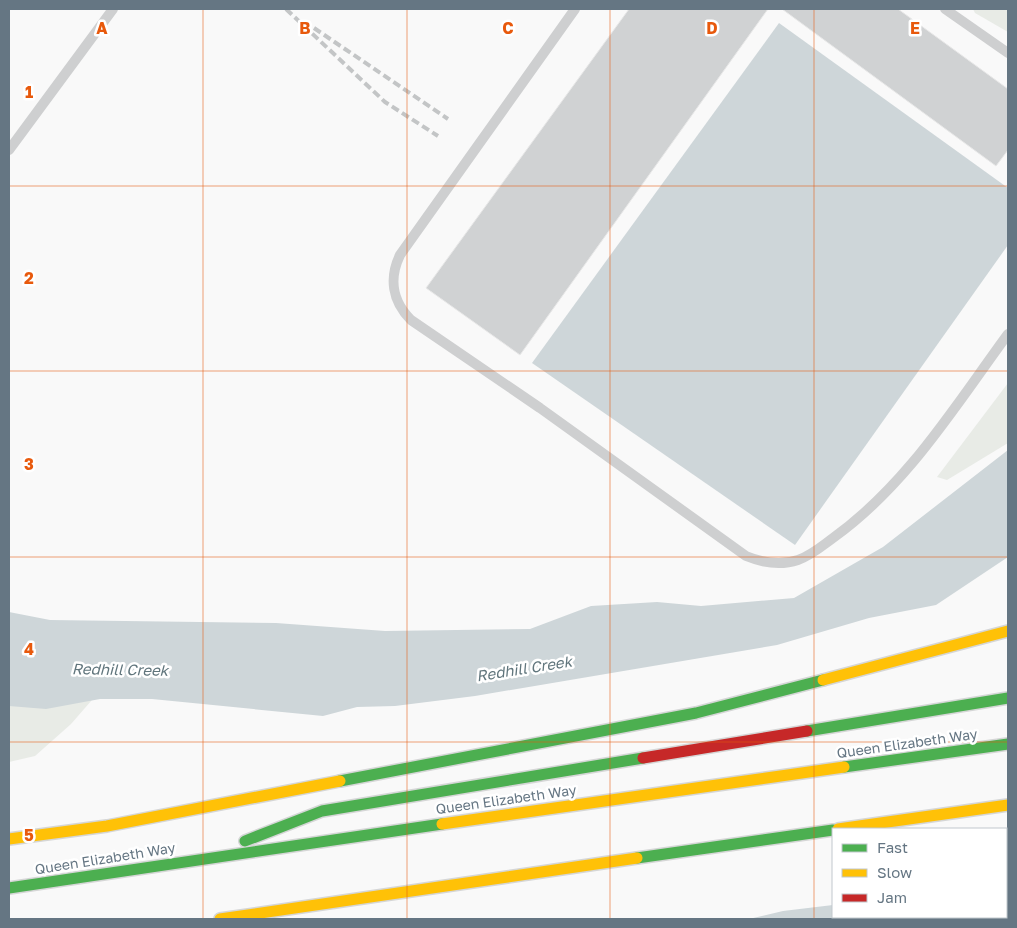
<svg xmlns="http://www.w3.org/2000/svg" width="1017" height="928" viewBox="0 0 1017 928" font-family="'Golos Text',sans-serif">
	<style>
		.green { fill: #e8ebe6 }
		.water { fill: #ced6d9 }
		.building { fill: #d0d2d3; stroke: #e8e8e8 }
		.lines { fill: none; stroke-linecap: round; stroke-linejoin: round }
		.fast-casing { stroke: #d5d6d6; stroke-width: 14 }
		.slow-casing { stroke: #d5d6d6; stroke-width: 14 }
		.jam-casing { stroke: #d5d6d6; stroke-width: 14 }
		.lane { stroke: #cecfd0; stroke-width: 10 }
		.fast { stroke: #4caf50; stroke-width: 11 }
		.slow { stroke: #ffc107; stroke-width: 11 }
		.jam { stroke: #c62828; stroke-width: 11 }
		.rail { stroke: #c3c5c6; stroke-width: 4; stroke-dasharray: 8 4; stroke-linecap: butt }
		.grid { fill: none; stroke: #e8590c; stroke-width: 1; stroke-opacity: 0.55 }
		.labels { text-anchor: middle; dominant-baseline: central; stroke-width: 5; stroke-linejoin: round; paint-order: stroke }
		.street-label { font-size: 14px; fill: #657683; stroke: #fff }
		.water-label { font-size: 15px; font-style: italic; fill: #60757c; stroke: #fff }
		.grid-label { font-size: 16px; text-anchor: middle; font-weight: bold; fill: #e8590c; stroke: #fff; stroke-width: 5; stroke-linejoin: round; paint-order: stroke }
	</style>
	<rect width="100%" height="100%" fill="#f9f9f9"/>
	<g class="green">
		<polygon points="973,9 1008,9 1008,32 975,13"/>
		<polygon points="1008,383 1008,443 947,480 937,477"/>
		<polygon points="9,684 98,693 71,724 35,756 9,762"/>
	</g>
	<g class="water">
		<polygon points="779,23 1008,188 1008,245 795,545 532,363"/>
		<polygon points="1008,450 1008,557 936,605 869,618 777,645 475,696 395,706 357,707 323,716 152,699 100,699 46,709 9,706 9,612 50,620 276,623 385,631 530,629 591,606 657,602 701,606 794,598 883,547"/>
		<polygon points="833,905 833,917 852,917 853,919 749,919 783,911"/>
	</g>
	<g class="building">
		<polygon points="629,9 768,9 520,355 426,288"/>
		<polygon points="782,9 898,9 1008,89 1008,150 996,166"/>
	</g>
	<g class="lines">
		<g class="fast-casing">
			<g id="fast">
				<polyline points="807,731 1008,698"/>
				<polyline points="844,767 1008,744"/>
				<polyline points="340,781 696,713 823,680"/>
				<polyline points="245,841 322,811 643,758"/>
				<polyline points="637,858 833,830"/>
				<polyline points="9,888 442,824"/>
			</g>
		</g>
		<g class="slow-casing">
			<g id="slow">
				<polyline points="823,680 1008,631"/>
				<polyline points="442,824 844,767"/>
				<polyline points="838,829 1008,805"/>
				<polyline points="9,839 107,826 340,781"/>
				<polyline points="1006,883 1008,882"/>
				<polyline points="220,919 637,858"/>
				<polyline points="958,919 960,917"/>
			</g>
		</g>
		<g class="jam-casing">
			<polyline id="jam" points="643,758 807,731"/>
		</g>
		<g class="lane">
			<path d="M 575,9 L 400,255 C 389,278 392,301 411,320 L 540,408 L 746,556 C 763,563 780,566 798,560 C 812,555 822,546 833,538 C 907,485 955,406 1008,334"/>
			<polyline points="945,9 1008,53"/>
			<polyline points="9,150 113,9"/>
		</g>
		<use href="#fast" class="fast"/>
		<use href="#slow" class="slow"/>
		<use href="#jam" class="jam"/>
		<g class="rail">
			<polyline points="286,9 385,102 438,136"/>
			<polyline points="314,28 448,119"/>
		</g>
	</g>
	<path class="grid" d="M 203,9 L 203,919M 407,9 L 407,919M 610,9 L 610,919M 814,9 L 814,919M 9,186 L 1008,186M 9,371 L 1008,371M 9,557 L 1008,557M 9,742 L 1008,742"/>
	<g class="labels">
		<g class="street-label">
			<text transform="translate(907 743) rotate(-8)">Queen Elizabeth Way</text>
			<text transform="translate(506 799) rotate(-8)">Queen Elizabeth Way</text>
			<text transform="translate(105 858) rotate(-9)">Queen Elizabeth Way</text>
		</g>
		<g class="water-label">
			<text transform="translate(524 668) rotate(-9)">Redhill Creek</text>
			<text transform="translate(120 669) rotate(1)">Redhill Creek</text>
		</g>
	</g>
	<g class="grid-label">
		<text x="102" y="34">A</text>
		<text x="305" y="34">B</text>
		<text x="508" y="34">C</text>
		<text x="712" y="34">D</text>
		<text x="915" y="34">E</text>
		<text x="29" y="98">1</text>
		<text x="29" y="284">2</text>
		<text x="29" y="470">3</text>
		<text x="29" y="655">4</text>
		<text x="29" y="841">5</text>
	</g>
	<rect width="1017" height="928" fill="none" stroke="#657683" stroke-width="20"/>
	<rect x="832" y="828" width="175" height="90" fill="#ffffff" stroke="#c1c8cd"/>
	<rect x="842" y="844" width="25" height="8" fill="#4caf50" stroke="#c1c8cd"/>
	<text x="877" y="853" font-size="15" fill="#657683">Fast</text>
	<rect x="842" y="869" width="25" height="8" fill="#ffc107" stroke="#c1c8cd"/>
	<text x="877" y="878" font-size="15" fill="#657683">Slow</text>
	<rect x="842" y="894" width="25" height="8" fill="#c62828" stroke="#c1c8cd"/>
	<text x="877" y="903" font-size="15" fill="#657683">Jam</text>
</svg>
